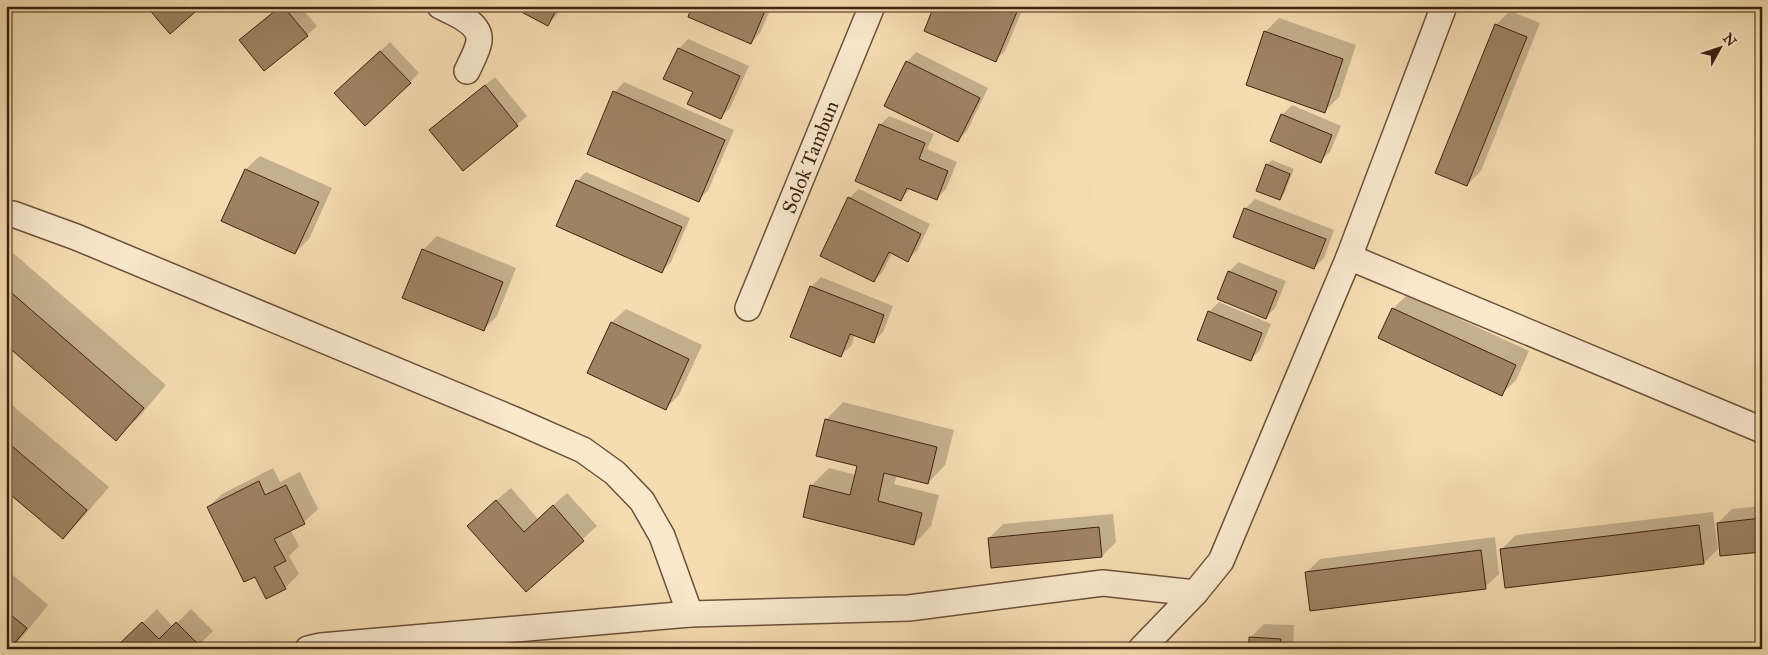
<svg xmlns="http://www.w3.org/2000/svg" width="1768" height="655" viewBox="0 0 1768 655" font-family="'IM FELL Great Primer',serif">
	<style>
		.shadow { fill: #0003 }
		.building { fill: #9e8363; stroke: #3f220f }
		.lines { fill: none; stroke-linecap: round; stroke-linejoin: round }
		.minor-casing { stroke: #6c5038; stroke-width: 28 }
		.minor { stroke: #f8e8cc; stroke-width: 25 }
		.labels { text-anchor: middle; dominant-baseline: central; stroke-width: 4; stroke-linejoin: round; paint-order: stroke }
		.street-label { font-size: 20px; fill: #3f220f; stroke: #f8e8cc }
	</style>
	<rect width="100%" height="100%" fill="#f5dcb1"/>
	<filter id="stains"><feTurbulence type="fractalNoise" baseFrequency=".004" numOctaves="4"/><feColorMatrix values="0 0 0 0 .2 0 0 0 0 .09 0 0 0 0 .02 0 0 0 .5 -.17"/></filter>
	<radialGradient id="worn" r=".72"><stop offset=".6" stop-color="#630" stop-opacity="0"/><stop offset="1" stop-color="#630" stop-opacity=".3"/></radialGradient>
	<g class="shadow">
		<polygon points="281,6 300,6 317,26 307,35 241,40"/>
		<polygon points="513,6 562,6 557,15 548,24"/>
		<polygon points="694,6 772,6 760,33 751,43"/>
		<polygon points="935,6 1024,6 1005,51 995,60"/>
		<polygon points="1510,11 1540,23 1481,171 1467,185 1496,25"/>
		<polygon points="1279,18 1356,45 1339,97 1325,111 1265,32"/>
		<polygon points="688,39 749,66 730,108 720,118 695,92 679,49"/>
		<polygon points="390,42 419,73 410,82 346,84"/>
		<polygon points="916,52 988,88 967,131 957,141 907,62"/>
		<polygon points="495,77 527,116 463,170 440,121"/>
		<polygon points="624,82 734,130 708,191 698,200 615,92"/>
		<polygon points="1292,105 1341,126 1330,152 1320,161 1271,140 1282,115"/>
		<polygon points="889,116 934,134 927,149 957,162 946,189 936,199 911,188 901,199 880,125"/>
		<polygon points="260,156 332,188 309,239 295,253 246,169"/>
		<polygon points="1272,160 1294,169 1284,194 1279,199 1267,165"/>
		<polygon points="586,172 690,218 671,262 662,271 577,181"/>
		<polygon points="859,189 930,224 917,251 907,260 892,253 883,271 874,281 849,198"/>
		<polygon points="1255,199 1334,230 1324,258 1314,268 1245,209"/>
		<polygon points="437,236 516,268 497,316 483,330 423,250"/>
		<polygon points="6,247 166,385 139,417 116,439 6,343"/>
		<polygon points="1238,262 1286,281 1275,308 1266,317 1229,272"/>
		<polygon points="821,277 893,306 883,332 874,341 855,334 851,346 841,355 811,287"/>
		<polygon points="1407,295 1529,351 1516,380 1502,394 1393,309"/>
		<polygon points="1219,302 1271,324 1260,350 1250,360 1209,312"/>
		<polygon points="626,309 702,345 679,395 665,409 612,322"/>
		<polygon points="6,400 109,487 85,515 63,538 6,490"/>
		<polygon points="843,402 954,430 945,465 928,483 897,475 894,484 939,495 931,526 914,544 811,486 829,468 856,475 858,465 826,420"/>
		<polygon points="273,468 280,482 300,472 318,509 304,522 290,529 299,546 289,556 299,574 285,588 255,575 208,507 222,494"/>
		<polygon points="511,488 538,519 567,493 597,526 526,590 483,512"/>
		<polygon points="1762,506 1762,550 1718,523 1732,509"/>
		<polygon points="1713,512 1718,549 1704,563 1502,549 1516,535"/>
		<polygon points="1113,514 1116,542 1102,556 989,538 1003,524"/>
		<polygon points="1495,537 1499,574 1485,587 1306,573 1320,559"/>
		<polygon points="6,569 48,605 24,635 10,649 6,649"/>
		<polygon points="157,609 173,627 191,609 213,631 195,649 116,649"/>
		<polygon points="1264,624 1294,625 1293,649 1250,649 1250,638"/>
		<polygon points="1762,646 1762,649 1742,649"/>
	</g>
	<g class="building">
		<polygon points="146,6 202,6 170,34"/>
		<polygon points="281,6 283,6 308,36 264,71 239,40"/>
		<polygon points="510,6 558,6 548,26"/>
		<polygon points="692,6 767,6 751,44 688,17"/>
		<polygon points="934,6 1018,6 1019,7 996,62 924,31"/>
		<polygon points="1495,24 1527,37 1467,186 1435,173"/>
		<polygon points="1264,31 1343,59 1325,113 1246,85"/>
		<polygon points="678,48 740,76 721,119 687,104 693,92 663,79"/>
		<polygon points="380,51 411,83 365,126 334,93"/>
		<polygon points="906,61 980,98 958,142 884,106"/>
		<polygon points="485,85 518,126 463,171 429,130"/>
		<polygon points="613,91 725,140 699,202 587,154"/>
		<polygon points="1281,114 1332,135 1321,163 1270,141"/>
		<polygon points="879,124 925,143 919,159 948,171 937,200 907,188 901,201 855,181"/>
		<polygon points="1266,164 1290,174 1280,200 1256,191"/>
		<polygon points="245,169 319,202 295,254 221,221"/>
		<polygon points="576,180 682,227 662,273 556,226"/>
		<polygon points="848,197 921,234 908,262 889,252 874,282 820,256"/>
		<polygon points="1244,208 1326,239 1314,269 1233,237"/>
		<polygon points="422,249 503,282 484,331 402,298"/>
		<polygon points="1228,271 1277,291 1266,319 1217,299"/>
		<polygon points="810,286 884,315 874,343 850,334 841,357 790,337"/>
		<polygon points="6,288 144,408 116,441 6,345"/>
		<polygon points="1392,308 1516,365 1502,396 1378,338"/>
		<polygon points="1208,311 1262,333 1251,361 1197,340"/>
		<polygon points="611,322 689,359 666,410 587,373"/>
		<polygon points="825,419 937,447 928,484 884,473 878,501 922,513 914,545 803,517 810,485 850,495 857,466 816,456"/>
		<polygon points="6,441 87,510 63,539 6,491"/>
		<polygon points="259,481 265,495 286,485 305,524 274,539 286,561 274,567 286,589 266,599 255,577 244,582 207,507"/>
		<polygon points="496,500 524,532 553,505 584,541 526,592 467,526"/>
		<polygon points="1762,518 1762,552 1720,556 1717,523"/>
		<polygon points="1699,525 1704,564 1505,588 1500,549"/>
		<polygon points="1099,527 1102,557 991,568 988,538"/>
		<polygon points="1481,550 1486,589 1310,611 1305,572"/>
		<polygon points="6,611 27,628 10,649 6,649"/>
		<polygon points="142,622 159,639 176,622 200,646 197,649 114,649"/>
		<polygon points="1249,637 1281,639 1280,649 1249,649"/>
	</g>
	<g class="lines">
		<g class="minor-casing">
			<g id="minor">
				<path d="M 440,6 C 453,13 481,22 479,41 C 478,50 471,62 467,71"/>
				<polyline points="6,214 13,214 76,237 515,420 583,450 615,473 642,501 662,536 690,614"/>
				<polyline points="1349,257 1762,430"/>
				<polyline points="748,308 872,6"/>
				<polyline points="308,649 321,646 690,614 909,608 1103,583 1195,593"/>
				<polyline points="1141,649 1195,593 1221,561 1349,257 1444,6"/>
			</g>
		</g>
		<use href="#minor" class="minor"/>
	</g>
	<g class="labels">
		<g class="street-label">
			<text transform="translate(810 157) rotate(-68)">Solok Tambun</text>
		</g>
	</g>
	<rect width="1768" height="655" fill="none" stroke="#f5dcb1" stroke-width="25"/>
	<rect x="8" y="8" width="1753" height="640" fill="none" stroke="#3f220f" stroke-width="2.5"/>
	<rect x="12" y="12" width="1743" height="630" fill="none" stroke="#3f220f"/>
	<g transform="translate(1720 48) rotate(50)" stroke="#f8e8cc" stroke-width="4" paint-order="stroke">
	<path d="M0-4L9 19L0 12L-9 19Z" fill="#3f220f"/>
	<text y="-8" font-size="14" font-weight="bold" text-anchor="middle" fill="#3f220f">N</text>
	</g>
	<rect width="100%" height="100%" filter="url(#stains)"/>
	<rect width="100%" height="100%" fill="url(#worn)"/>
</svg>
